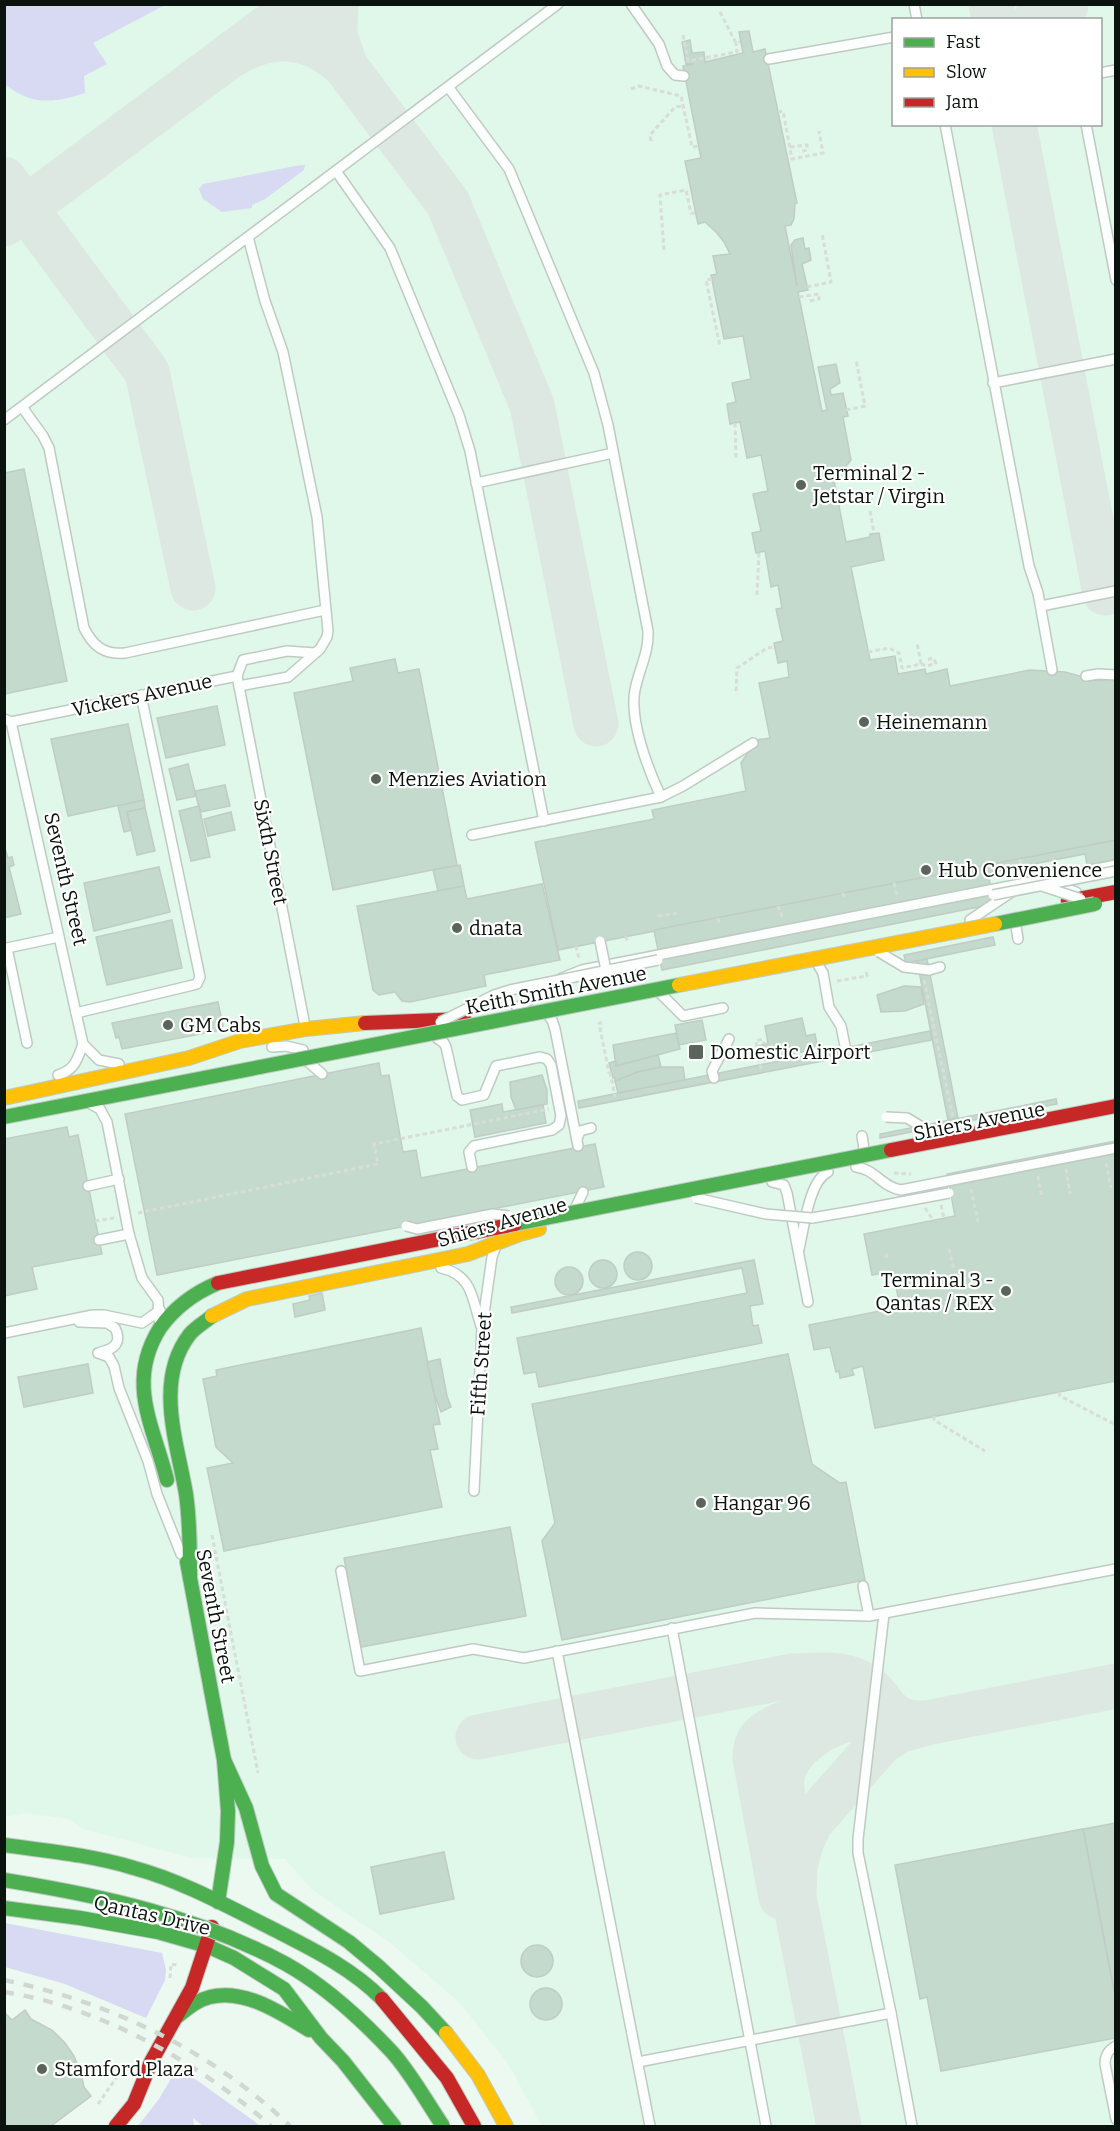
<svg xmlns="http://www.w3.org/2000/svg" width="1120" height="2131" viewBox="0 0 1120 2131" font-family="Bitter,serif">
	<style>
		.built { fill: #dff8e9; fill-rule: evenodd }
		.green { fill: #d8d9f2 }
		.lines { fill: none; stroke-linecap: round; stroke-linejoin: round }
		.taxiway { stroke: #dee8e2; stroke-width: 45 }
		.building { fill: #c3dacd; stroke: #c2ccc6; stroke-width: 1.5 }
		.lane-casing { stroke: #bfcac3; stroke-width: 12 }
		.fast-casing { stroke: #bfcac3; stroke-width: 16 }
		.slow-casing { stroke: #bfcac3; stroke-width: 16 }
		.jam-casing { stroke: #bfcac3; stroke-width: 16 }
		.path { stroke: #d8dcda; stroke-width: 3; stroke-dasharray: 4.5 3; stroke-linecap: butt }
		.lane { stroke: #fcfefd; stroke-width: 9 }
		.fast { stroke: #4caf50; stroke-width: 14 }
		.slow { stroke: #ffc107; stroke-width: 14 }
		.jam { stroke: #c62828; stroke-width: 14 }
		.rail { stroke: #d2d7d4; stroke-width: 4.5; stroke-dasharray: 10 10; stroke-linecap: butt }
		.lane-bridge-casing { stroke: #bfcac3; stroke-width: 12; stroke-linecap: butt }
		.fast-bridge-casing { stroke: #bfcac3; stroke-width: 16; stroke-linecap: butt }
		.slow-bridge-casing { stroke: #bfcac3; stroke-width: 16; stroke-linecap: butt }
		.jam-bridge-casing { stroke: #bfcac3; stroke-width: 16; stroke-linecap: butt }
		.lane-bridge { stroke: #fcfefd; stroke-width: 9 }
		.fast-bridge { stroke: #4caf50; stroke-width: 14 }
		.slow-bridge { stroke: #ffc107; stroke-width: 14 }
		.jam-bridge { stroke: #c62828; stroke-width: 14 }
		.poi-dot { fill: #59645c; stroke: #fff; stroke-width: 2 }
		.labels { text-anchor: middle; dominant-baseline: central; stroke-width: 4.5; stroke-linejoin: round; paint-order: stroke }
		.poi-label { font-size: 20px; fill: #0a130d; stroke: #fff; text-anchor: start }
		.street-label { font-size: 20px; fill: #0a130d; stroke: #fff }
	</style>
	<rect width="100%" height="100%" fill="#ebf9f0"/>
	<path class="built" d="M 4,5 L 1115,5 L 1115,2126 L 542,2126 L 509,2065 L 459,2002 L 388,1941 L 311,1889 L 285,1859 L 192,1858 L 84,1829 L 69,1819 L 25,1813 L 5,1817 ZM 894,20 L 1100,20 L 1100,124 L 894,124 Z"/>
	<g class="green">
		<path d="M 4,5 L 5,4 L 165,5 L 93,43 L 107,64 L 84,76 L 85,93 C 54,103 31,106 5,84 Z"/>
		<polygon points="301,165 305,165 304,170 265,199 252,205 252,208 222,212 203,199 199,189 203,184"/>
		<polygon points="5,1923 162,1953 166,1970 165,1980 146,2018 65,1984 5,1967"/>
		<polygon points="178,2067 254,2121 260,2126 203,2126 193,2118 194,2126 138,2126 159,2099"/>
	</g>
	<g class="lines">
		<g class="taxiway">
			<polyline points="336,4 335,36 346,67"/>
			<polyline points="991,4 994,20"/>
			<polyline points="1035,20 1046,12 1066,5"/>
			<path d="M 230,56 C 271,31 311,33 346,67 L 448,203 L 532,405 L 596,724"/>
			<polyline points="1014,124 1105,593"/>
			<polyline points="4,179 147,372 193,588"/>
			<polyline points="4,224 299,4"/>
			<path d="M 478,1737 L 792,1676 C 813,1675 842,1672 861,1683 C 885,1696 883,1723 920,1723"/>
			<path d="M 788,1820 C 786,1807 780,1791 782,1778 C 785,1750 819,1728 844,1720"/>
			<path d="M 781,1897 L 755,1758 C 755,1741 762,1734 777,1727 C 803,1714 831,1712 858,1721 C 879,1727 886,1730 908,1728"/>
			<polyline points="839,2126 794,1897 795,1866 801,1843 810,1823 881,1742 898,1731 926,1723 1116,1686"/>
		</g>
	</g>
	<g class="building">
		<polygon points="749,31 753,52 765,49 797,203 795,203 794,219 791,225 785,226 797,286 791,245 795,240 803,238 805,249 809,248 811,260 802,264 808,290 798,292 822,411 827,410 818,367 836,364 840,383 830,389 831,395 843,393 848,416 843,417 851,460 843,470 840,477 834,480 846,542 870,537 870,534 879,533 884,560 851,567 870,660 895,656 898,674 925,669 926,674 947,669 950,686 1030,670 1065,672 1098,681 1116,678 1116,840 558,950 535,842 654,819 652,810 746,791 741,763 756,740 770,738 759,683 789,677 787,661 778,663 774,643 783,641 776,609 782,608 778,585 771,587 765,551 756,553 752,533 761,531 753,494 768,491 761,455 747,458 740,422 730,424 727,404 736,402 732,383 751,379 743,336 724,339 711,275 717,274 713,256 730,254 724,242 716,232 705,222 698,224 685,161 701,158 683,66 694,64 686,64 682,42 690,40 692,53 704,52 705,62 743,53 739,32"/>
		<polygon points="24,469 67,681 4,694 4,473"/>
		<polygon points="395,659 398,673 419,669 457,865 333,890 294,693 353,681 350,668"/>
		<polygon points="217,706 225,745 166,758 157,718"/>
		<polygon points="128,724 144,800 68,816 51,739"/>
		<polygon points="188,764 196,796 177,800 169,769"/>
		<polygon points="225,785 230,806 200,812 195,791"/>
		<polygon points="144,800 145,808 127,812 132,830 124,832 118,806"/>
		<polygon points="199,806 210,857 191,861 179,811"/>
		<polygon points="145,808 155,851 137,855 127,812"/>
		<polygon points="231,812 235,830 208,836 204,819"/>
		<polygon points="1116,840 1116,860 1087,865 1085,854 988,873 994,904 662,970 654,930"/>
		<polygon points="4,845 8,858 12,857 14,865 9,867 21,914 4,918"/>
		<polygon points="460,865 464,886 438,891 433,870"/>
		<polygon points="159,867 170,912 94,931 84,883"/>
		<polygon points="542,884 560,960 484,975 486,986 410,1002 402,1001 395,992 379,995 373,990 357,906 464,886 467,899"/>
		<polygon points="172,920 182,968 107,985 96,937"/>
		<polygon points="993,937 995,945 906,963 904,955"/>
		<polygon points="927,959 958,1118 948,1120 917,961"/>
		<polygon points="904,986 921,987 924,1004 905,1011 881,1012 877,995"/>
		<polygon points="218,1002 223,1026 217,1028 217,1031 122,1049 119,1037 116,1038 112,1023"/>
		<polygon points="802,1018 806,1036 815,1034 818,1049 775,1057 774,1054 770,1055 771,1058 764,1060 759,1046 768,1043 765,1026"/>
		<polygon points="702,1020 706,1040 679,1045 675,1025"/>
		<polygon points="930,1031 932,1040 579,1108 578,1101"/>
		<polygon points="676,1033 680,1049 616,1066 613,1045"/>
		<polygon points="658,1055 661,1067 638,1072 615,1081 615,1078 613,1078 609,1063 616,1061 616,1066"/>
		<polygon points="379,1063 381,1076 389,1075 403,1152 416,1150 421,1178 595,1144 604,1187 157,1275 125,1114"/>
		<polygon points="661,1067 683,1067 685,1080 618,1093 615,1081 638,1072"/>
		<polygon points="542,1075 547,1090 547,1104 516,1110 511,1097 510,1082"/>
		<polygon points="1056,1099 1057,1104 880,1138 880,1134"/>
		<polygon points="502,1104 503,1112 543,1105 546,1123 475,1137 470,1110"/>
		<polygon points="67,1127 69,1137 78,1135 102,1254 32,1267 37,1289 4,1296 4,1139"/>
		<polygon points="1116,1141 1116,1381 875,1428 863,1366 852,1369 854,1375 840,1378 839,1371 836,1372 830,1347 814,1350 809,1325 900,1307 893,1271 872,1275 864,1234 955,1216 947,1174"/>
		<circle cx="638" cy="1266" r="14"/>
		<polygon points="754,1260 763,1304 750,1306 753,1326 758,1325 762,1343 539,1387 536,1372 524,1374 517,1338 747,1293 742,1268 512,1313 511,1307"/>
		<circle cx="603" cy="1274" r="14"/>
		<circle cx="569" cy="1281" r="14"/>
		<polygon points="322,1293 325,1310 295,1317 293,1304 310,1300 309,1296"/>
		<polygon points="421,1328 440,1424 433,1425 438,1449 430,1450 442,1507 224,1551 207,1468 233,1463 216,1447 203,1379 217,1376 216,1370"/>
		<polygon points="788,1354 812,1464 840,1483 846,1482 865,1580 562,1640 542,1541 555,1523 532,1404"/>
		<polygon points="440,1359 447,1396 451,1407 441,1412 434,1393 427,1362"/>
		<polygon points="88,1364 93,1393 24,1407 18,1377"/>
		<polygon points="510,1527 526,1616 361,1647 344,1558"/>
		<polygon points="1116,1823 1116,2001 1083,1829"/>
		<polygon points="1083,1829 1116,2001 1116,2038 941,2071 927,1997 920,1999 895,1865"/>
		<polygon points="444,1852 454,1899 380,1914 371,1867"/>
		<circle cx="537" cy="1961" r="16"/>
		<circle cx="546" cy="2004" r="16"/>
		<polygon points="25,2010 31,2019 52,2030 65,2043 74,2056 81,2073 84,2087 91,2096 51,2126 4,2126 4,2012 12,2020"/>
	</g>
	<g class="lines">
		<g class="lane-casing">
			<g id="lane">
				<polyline points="631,4 659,44 667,66 675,75 684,76"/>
				<polyline points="914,4 917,20"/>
				<polyline points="769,59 894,37"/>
				<polyline points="1100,73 1116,70"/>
				<path d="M 449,88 L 509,169 L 594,373 L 608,425 L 648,631 C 649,653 639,669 635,690 C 629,720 648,769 661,797"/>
				<polyline points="945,124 1029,566 1038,593 1052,670"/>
				<polyline points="1086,124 1116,280"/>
				<polyline points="336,171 390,248 459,415 470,451 544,821"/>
				<polyline points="993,383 1116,359"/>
				<path d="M 22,407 L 43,436 L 49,448 L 84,628 C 93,646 104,655 125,653 L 325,610"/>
				<polyline points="4,420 558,4"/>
				<polyline points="476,483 613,453"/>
				<polyline points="1041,606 1116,591"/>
				<polyline points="237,676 305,1026"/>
				<polyline points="237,676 243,660 287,651 315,653"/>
				<polyline points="1086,676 1098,674 1116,675"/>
				<polyline points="239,686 288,677 320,649 327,637 328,631 317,517 283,352 265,301 248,237"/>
				<polyline points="4,719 11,722 237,676"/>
				<polyline points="11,722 83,1044 99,1060 119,1064"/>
				<polyline points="472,835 661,797 683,786 753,743"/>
				<polyline points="1043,880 1116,865"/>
				<polyline points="970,920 1013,891"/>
				<polyline points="1015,920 1018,939"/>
				<polyline points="815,960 823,973 829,1007 841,1026 846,1051"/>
				<polyline points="929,970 940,967"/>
				<polyline points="660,993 683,1016 723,1008"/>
				<polyline points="517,1008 562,978 582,970 1040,880 1076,892"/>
				<polyline points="76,1013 189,986 197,984 200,977 141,695"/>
				<polyline points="547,1014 552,1020 555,1029 578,1146"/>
				<polyline points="437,1038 444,1043 446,1047 457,1096 462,1100 484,1095 496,1066 540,1057 547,1059 551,1065 561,1116 559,1125 552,1130 474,1146 469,1152 472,1167"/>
				<polyline points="27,1043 7,948 59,937"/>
				<polyline points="272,1047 286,1046 303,1050"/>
				<polyline points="307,1061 322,1074"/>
				<path d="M 58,1075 C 75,1070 77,1060 83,1044"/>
				<polyline points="714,1078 712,1071 729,1039"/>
				<polyline points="91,1104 100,1109 107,1122 129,1234 142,1278 158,1300 159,1320"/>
				<polyline points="862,1136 865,1155"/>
				<polyline points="577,1139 580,1131 591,1128"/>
				<path d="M 856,1167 C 875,1169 882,1187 901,1190 L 1116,1148"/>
				<polyline points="772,1182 784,1185 787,1193 808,1302"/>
				<polyline points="88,1186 119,1179"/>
				<polyline points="575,1209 583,1192"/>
				<polyline points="812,1218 853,1211"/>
				<polyline points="99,1240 129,1234"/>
				<path d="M 799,1249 C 804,1228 809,1181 828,1172"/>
				<path d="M 441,1268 C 473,1275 472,1299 481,1326"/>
				<path d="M 79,1322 L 107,1323 L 115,1328 C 122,1342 115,1349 101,1352"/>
				<polyline points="4,1333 93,1315 104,1315 142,1323 160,1310"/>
				<polyline points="98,1353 109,1357 114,1366 119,1388 148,1461 157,1494 181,1554"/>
				<polyline points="474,1491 482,1328 492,1257 495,1249"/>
				<polyline points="341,1571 360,1671 473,1649 524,1658 755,1613 869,1616 1116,1569"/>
				<polyline points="863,1586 869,1616"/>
				<polyline points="884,1614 858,1839 858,1853 891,2013 912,2126"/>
				<polyline points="672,1628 766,2126"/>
				<polyline points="557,1651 650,2126"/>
				<path d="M 1116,2046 C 1108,2050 1105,2055 1105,2064 L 1116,2119"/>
				<polyline points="638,2062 891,2013"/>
			</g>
		</g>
		<g class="fast-casing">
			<g id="fast">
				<polyline points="4,1117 260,1067"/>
				<path d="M 167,1480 C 153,1425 126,1382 160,1328 C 175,1307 194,1293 218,1283"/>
				<polyline points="187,1562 224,1760 228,1811 227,1842 218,1902"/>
				<path d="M 190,1577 C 190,1549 190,1522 186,1494 C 177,1442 154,1380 190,1334 C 196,1327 205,1322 212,1316"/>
				<polyline points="224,1760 246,1808 262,1866 276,1894 349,1942 379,1967 422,2007 446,2033"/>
				<path d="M 4,1845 C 48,1851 91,1855 134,1868 C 182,1881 227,1906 271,1928 C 310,1948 352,1968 382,1999"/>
				<polyline points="4,1908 80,1918 158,1932 207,1946 234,1958 284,1989 321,2038 343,2061 394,2126"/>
				<path d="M 178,2016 C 188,2008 197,2000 210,1997 C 244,1988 281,2013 309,2030"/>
			</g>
		</g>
		<g class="slow-casing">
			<g id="slow">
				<polyline points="4,1098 189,1058 240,1041 306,1029 365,1023"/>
				<polyline points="212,1316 247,1299 468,1254 520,1234 539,1229"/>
				<polyline points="446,2033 478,2075 506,2126"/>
			</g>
		</g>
		<g class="jam-casing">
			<g id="jam">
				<polyline points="1068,901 1116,892"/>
				<polyline points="365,1023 464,1019"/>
				<polyline points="382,1999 447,2078 474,2126"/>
				<polyline points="116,2126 134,2104 151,2062 192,1988 212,1927"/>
			</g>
		</g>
		<g class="path">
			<polyline points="720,12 736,43 740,42"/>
			<polyline points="683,35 688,61 737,52 736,43"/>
			<polyline points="631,89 639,86 681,96 692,147 699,146"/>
			<polyline points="778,112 783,111 792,159 823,153 819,131"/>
			<polyline points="651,141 650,135 675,107 683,106"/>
			<polyline points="790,147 807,145 807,150 799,152"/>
			<polyline points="664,250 660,195 686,190 691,213 695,213"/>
			<polyline points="712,279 706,280 720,346"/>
			<polyline points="807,287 831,282 822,233"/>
			<polyline points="799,297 819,294 819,299 810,301"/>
			<polyline points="846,410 865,406 856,360"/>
			<polyline points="735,423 736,458"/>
			<polyline points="870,511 874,533"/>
			<polyline points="757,595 759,552"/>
			<polyline points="868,652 889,648 899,653 902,668 921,664 917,643"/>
			<polyline points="921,664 927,666 936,663 933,658 926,660"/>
			<polyline points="736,691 737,668 767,648 774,647"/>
			<polyline points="1020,859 1022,873"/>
			<polyline points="894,883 897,895"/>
			<polyline points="843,893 844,898"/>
			<polyline points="778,906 783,919"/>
			<polyline points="658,916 679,913"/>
			<polyline points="718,918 719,923"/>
			<polyline points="626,936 627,941"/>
			<polyline points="576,946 579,959"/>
			<polyline points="924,980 953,1118"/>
			<polyline points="837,981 867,976 866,970"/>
			<polyline points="602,1023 599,1023 609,1073"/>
			<polyline points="761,1069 756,1041 762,1039 764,1044"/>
			<polyline points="610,1072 615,1097"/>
			<polyline points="1106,1163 1111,1188"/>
			<polyline points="1066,1169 1070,1194"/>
			<polyline points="894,1173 911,1174"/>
			<polyline points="1038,1176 1042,1199"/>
			<polyline points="971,1189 978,1222"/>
			<polyline points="941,1205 944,1218"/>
			<polyline points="925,1208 933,1220"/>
			<polyline points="138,1213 378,1164 374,1144 549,1109"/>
			<polyline points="95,1221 114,1218"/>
			<polyline points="949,1249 954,1270"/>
			<polyline points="886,1258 887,1252"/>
			<polyline points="1059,1392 1060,1396 1116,1425"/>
			<polyline points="934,1416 934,1420 985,1451"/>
			<polyline points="212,1535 258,1773"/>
			<polyline points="170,1978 171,1964 177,1965"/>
			<polyline points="98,2104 121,2071"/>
		</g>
		<use href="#lane" class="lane"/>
		<use href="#fast" class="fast"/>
		<use href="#slow" class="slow"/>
		<use href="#jam" class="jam"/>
		<g class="rail">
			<path d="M 4,1980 C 110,2002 212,2051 290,2126"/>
			<path d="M 4,1992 C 101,2007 199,2063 271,2126"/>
		</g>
		<g class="lane-bridge-casing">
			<g id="lane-bridge">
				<polyline points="1042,886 1081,899"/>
				<polyline points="993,895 1116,871"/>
				<polyline points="600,941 606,970"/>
				<polyline points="879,952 904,967 929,970"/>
				<polyline points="440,1022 494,995 510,990 658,960"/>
				<polyline points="886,1117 907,1118 927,1130 937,1134"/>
				<polyline points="696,1198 766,1214 812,1218"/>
				<polyline points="853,1211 949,1193"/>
				<polyline points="406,1226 417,1229 493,1214 509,1216"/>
			</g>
		</g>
		<g class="fast-bridge-casing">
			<g id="fast-bridge">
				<polyline points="995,924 1095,904"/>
				<polyline points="260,1067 679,985"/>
				<polyline points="515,1224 891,1150"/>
				<path d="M 4,1880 C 103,1896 197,1916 286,1964 C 325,1986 361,2019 391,2051 C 409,2070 428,2104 443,2126"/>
			</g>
		</g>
		<g class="slow-bridge-casing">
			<polyline id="slow-bridge" points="679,985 995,924"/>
		</g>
		<g class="jam-bridge-casing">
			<g id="jam-bridge">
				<polyline points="891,1150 1116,1106"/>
				<polyline points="218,1283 515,1224"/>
			</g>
		</g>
		<use href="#lane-bridge" class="lane-bridge"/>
		<use href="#fast-bridge" class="fast-bridge"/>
		<use href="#slow-bridge" class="slow-bridge"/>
		<use href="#jam-bridge" class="jam-bridge"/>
	</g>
	<g class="poi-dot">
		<circle cx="801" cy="485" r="6"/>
		<circle cx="864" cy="722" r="6"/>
		<circle cx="376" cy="779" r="6"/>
		<circle cx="926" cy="870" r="6"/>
		<circle cx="457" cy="928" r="6"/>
		<circle cx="168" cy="1025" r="6"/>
		<rect x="688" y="1044" width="16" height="16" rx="3"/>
		<circle cx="1006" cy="1291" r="6"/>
		<circle cx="701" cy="1503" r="6"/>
		<circle cx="42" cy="2069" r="6"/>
	</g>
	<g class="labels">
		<g class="poi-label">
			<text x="813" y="473">Terminal 2 -<tspan x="813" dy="23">Jetstar / Virgin</tspan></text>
			<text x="876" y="722">Heinemann</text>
			<text x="388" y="779">Menzies Aviation</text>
			<text x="938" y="870">Hub Convenience</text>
			<text x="469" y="928">dnata</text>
			<text x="180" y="1025">GM Cabs</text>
			<text x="710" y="1052">Domestic Airport</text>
			<text x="994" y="1280" text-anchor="end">Terminal 3 -<tspan x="994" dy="23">Qantas / REX</tspan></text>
			<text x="713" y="1503">Hangar 96</text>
			<text x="54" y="2069">Stamford Plaza</text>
		</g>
		<g class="street-label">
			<text transform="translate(142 695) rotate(-12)">Vickers Avenue</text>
			<text transform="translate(271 852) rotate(79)">Sixth Street</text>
			<text transform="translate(66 879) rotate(77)">Seventh Street</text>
			<text transform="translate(556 990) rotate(-11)">Keith Smith Avenue</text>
			<text transform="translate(979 1121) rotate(-11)">Shiers Avenue</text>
			<text transform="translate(502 1222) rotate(-16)">Shiers Avenue</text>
			<text transform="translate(481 1364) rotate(-86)">Fifth Street</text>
			<text transform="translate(216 1616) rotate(79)">Seventh Street</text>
			<text transform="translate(152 1915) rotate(13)">Qantas Drive</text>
		</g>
	</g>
	<rect width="1120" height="2131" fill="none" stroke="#0a130d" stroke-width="12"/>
	<rect x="892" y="18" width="210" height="108" fill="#ffffff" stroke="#9da19e" stroke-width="1.5"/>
	<rect x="904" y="38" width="30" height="9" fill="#4caf50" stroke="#9da19e" stroke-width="1.5"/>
	<text x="946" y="48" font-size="18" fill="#0a130d">Fast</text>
	<rect x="904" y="68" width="30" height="9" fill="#ffc107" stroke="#9da19e" stroke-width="1.5"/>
	<text x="946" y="78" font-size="18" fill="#0a130d">Slow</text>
	<rect x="904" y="98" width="30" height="9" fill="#c62828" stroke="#9da19e" stroke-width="1.5"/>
	<text x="946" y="108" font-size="18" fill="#0a130d">Jam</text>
</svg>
